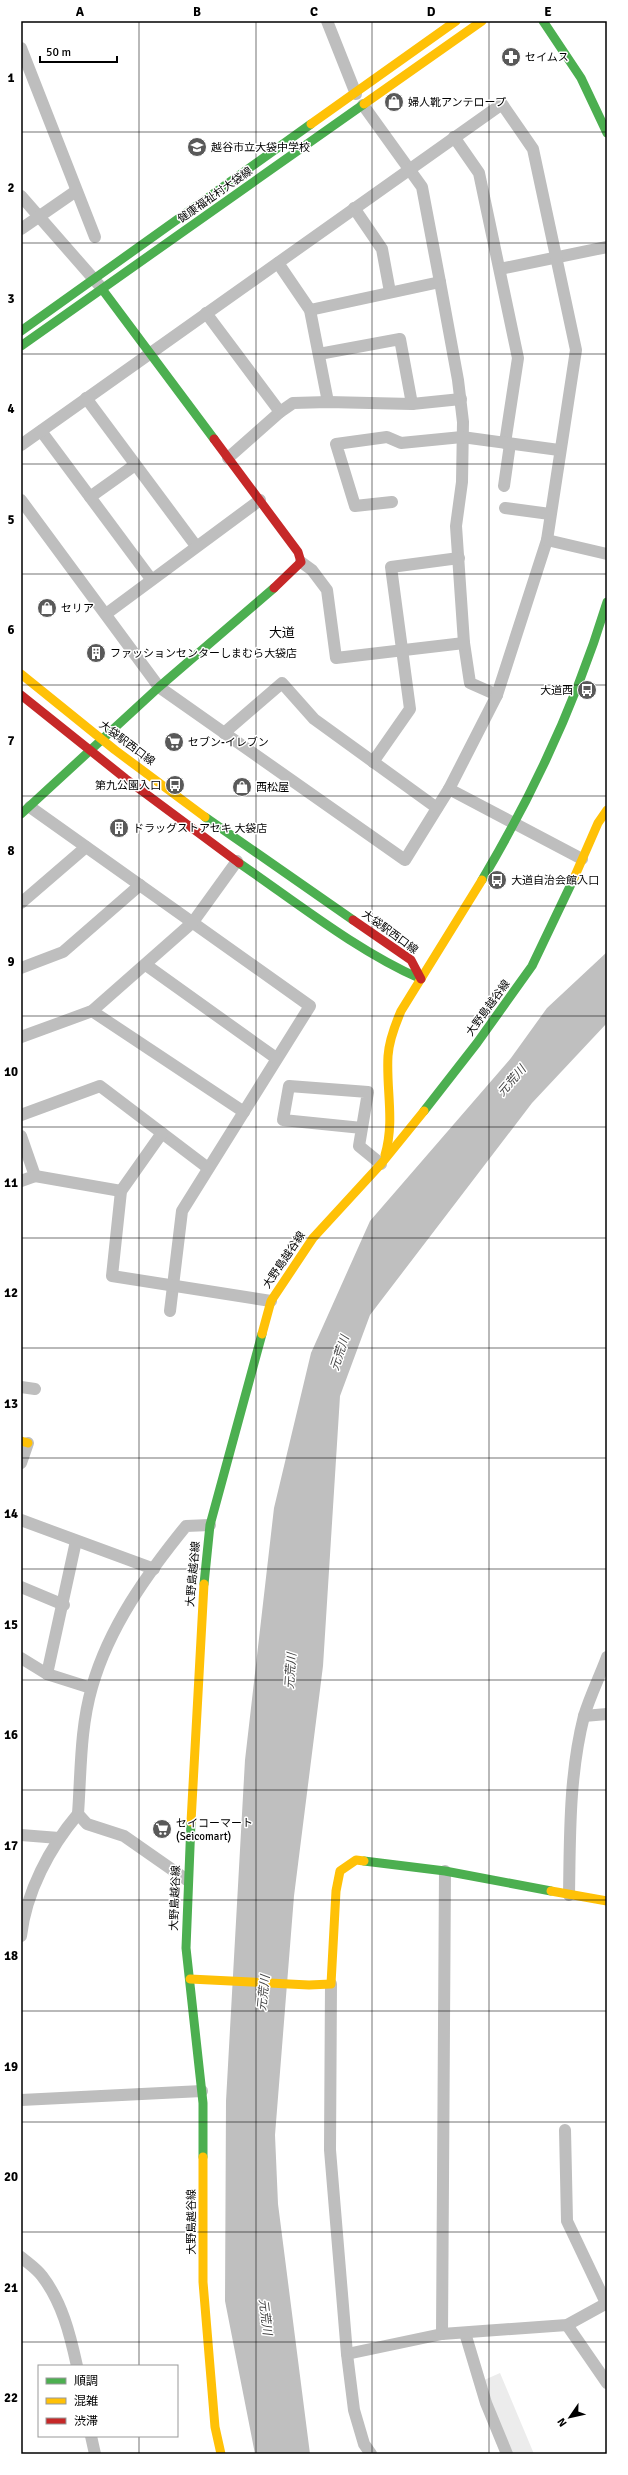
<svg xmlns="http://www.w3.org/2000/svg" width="628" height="2475" viewBox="0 0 628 2475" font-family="Signika,'Noto Sans JP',sans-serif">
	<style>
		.green { fill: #ececec }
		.water { fill: #bfbfbf }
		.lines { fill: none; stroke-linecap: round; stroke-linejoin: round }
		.street { stroke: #bebebe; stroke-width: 12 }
		.fast { stroke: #4caf50; stroke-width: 9 }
		.slow { stroke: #ffc107; stroke-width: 9 }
		.jam { stroke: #c62828; stroke-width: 9 }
		.grid { fill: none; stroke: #000; stroke-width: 1; stroke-opacity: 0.55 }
		.labels { text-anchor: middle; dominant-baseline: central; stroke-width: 3; stroke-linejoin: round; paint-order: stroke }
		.poi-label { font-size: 11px; fill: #000; stroke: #fff; text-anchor: start }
		.street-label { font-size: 11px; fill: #000; stroke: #fff }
		.water-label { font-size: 12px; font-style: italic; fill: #444; stroke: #fff }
		.quarter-label { font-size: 13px; fill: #000; stroke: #fff }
		.neatline { fill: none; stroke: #000; stroke-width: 1.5 }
		.grid-label { font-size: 13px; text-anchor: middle; font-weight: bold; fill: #000 }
	</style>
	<rect width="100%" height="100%" fill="#fff"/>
	<polygon class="green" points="500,2373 534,2454 511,2454 482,2381"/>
	<polygon class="water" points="607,952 607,1023 532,1103 370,1315 340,1396 323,1666 294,1896 275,2135 278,2204 310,2454 255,2454 225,2301 226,2101 245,1760 274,1508 311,1353 370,1221 511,1058 547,1008"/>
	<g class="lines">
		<g class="street">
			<polyline points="327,21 356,94"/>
			<polyline points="21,48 95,237"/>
			<polyline points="363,105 422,187 440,282 458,380 463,422 462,482 456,526 464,643 470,683 497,695"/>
			<polyline points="454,137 479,173 518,358 505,443"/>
			<polyline points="21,196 99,285"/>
			<polyline points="354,208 382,249 390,292"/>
			<polyline points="21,229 76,191"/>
			<polyline points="278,263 310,310 328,402"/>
			<polyline points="500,269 607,247"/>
			<polyline points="310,310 440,282"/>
			<polyline points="206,313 280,412 228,458"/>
			<polyline points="319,354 400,339 412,404"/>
			<polyline points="86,398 196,546"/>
			<polyline points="280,412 293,403 328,402 412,404 461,399"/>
			<polyline points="41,431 151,579"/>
			<polyline points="21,445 502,104 533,149 576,350 547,540 497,695 449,789 405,860 159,687 21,500"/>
			<polyline points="504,486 510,444"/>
			<polyline points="90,497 135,465"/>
			<polyline points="392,502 355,506 336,444 387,437 401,443 462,437 559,450"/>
			<polyline points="505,508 550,514"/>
			<polyline points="547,540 607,554"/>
			<polyline points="301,562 312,570 327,590 336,658 464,643"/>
			<polyline points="106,614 260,500"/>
			<polyline points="224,733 282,683 314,719 437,808"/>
			<polyline points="373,762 410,709 391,567 459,558"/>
			<polyline points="449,789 582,859"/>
			<polyline points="30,807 310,1006 182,1211 170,1311"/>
			<polyline points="21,903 86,847"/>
			<polyline points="146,965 276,1058"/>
			<polyline points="21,968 63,952 140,885"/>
			<polyline points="92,1011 244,1112"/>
			<polyline points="21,1037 92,1011 193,922 237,861"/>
			<polyline points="21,1115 100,1086 208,1168"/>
			<polyline points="362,1128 283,1120 289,1086 368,1092 359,1146 381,1164"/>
			<polyline points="162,1133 121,1191 112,1276 271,1301"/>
			<polyline points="21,1136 35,1176 21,1181"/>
			<polyline points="35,1176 121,1191"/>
			<polyline points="21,1387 35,1389"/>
			<polyline points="21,1463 28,1443"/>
			<polyline points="21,1520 154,1569"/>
			<polyline points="21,1587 64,1605"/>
			<polyline points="21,1658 47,1674 91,1688"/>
			<polyline points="47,1674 76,1541"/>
			<polyline points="584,1716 607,1714"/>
			<polyline points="21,1835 59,1838"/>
			<path d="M 187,1880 L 124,1836 L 87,1824 L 78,1814 C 81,1772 80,1728 92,1687 C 109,1627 147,1574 186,1526 L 210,1525"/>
			<path d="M 569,1895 C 570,1836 569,1775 584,1716 C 590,1696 600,1676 607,1657"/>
			<path d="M 21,1936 C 26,1892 50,1847 78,1814"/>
			<polyline points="331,1984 330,2150 347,2354 354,2410 364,2444 371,2454"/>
			<polyline points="21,2100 202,2091"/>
			<polyline points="565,2130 567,2221 606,2303"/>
			<path d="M 21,2257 C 28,2263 37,2269 42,2276 C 62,2302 70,2334 77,2366"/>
			<polyline points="567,2325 607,2383"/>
			<polyline points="465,2333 486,2403 507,2454"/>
			<polyline points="442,2334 445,1871"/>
			<polyline points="347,2354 442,2334 567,2325 607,2303"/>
			<polyline points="91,2436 95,2454"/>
		</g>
		<g class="fast">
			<polyline points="543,21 581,78 607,133"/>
			<polyline points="102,289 214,439"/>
			<polyline points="21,331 311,124"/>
			<polyline points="21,346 364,104"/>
			<polyline points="21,814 159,687 274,588"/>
			<polyline points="205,817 353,920"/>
			<path d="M 239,863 C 296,902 357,951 421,979"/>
			<path d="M 482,880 C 535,791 577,700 607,602"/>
			<polyline points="424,1111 477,1043 532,966 574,878"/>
			<polyline points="204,1584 210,1525 262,1334"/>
			<polyline points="191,1822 186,1948 203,2103 203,2157"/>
			<polyline points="364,1861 445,1871 551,1891"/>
		</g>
		<g class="slow">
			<polyline points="364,104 482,21"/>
			<polyline points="311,124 456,21"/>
			<polyline points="21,674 115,750 205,817"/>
			<polyline points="574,878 598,823 607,810"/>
			<path d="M 385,1155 C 395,1121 386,1090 388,1056 C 389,1040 395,1025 401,1011 L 482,880"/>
			<polyline points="262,1334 271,1301 313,1238 381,1164 424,1111"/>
			<polyline points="21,1441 28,1443"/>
			<polyline points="191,1822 204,1584"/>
			<polyline points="551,1891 607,1901"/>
			<polyline points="190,1979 309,1985 331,1984 336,1891 340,1871 356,1860 364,1861"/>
			<polyline points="203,2157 203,2282 215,2427 221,2454"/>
		</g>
		<g class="jam">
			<polyline points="214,439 298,552 301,562 274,588"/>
			<polyline points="21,695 126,779 239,863"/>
			<polyline points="353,920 411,960 421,979"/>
		</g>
	</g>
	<path class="grid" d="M 139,21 L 139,2366M 256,21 L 256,2454M 372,21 L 372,2454M 489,21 L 489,2454M 21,132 L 607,132M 21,243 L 607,243M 21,354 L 607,354M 21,464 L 607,464M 21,574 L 607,574M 21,685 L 607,685M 21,796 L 607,796M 21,906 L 607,906M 21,1016 L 607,1016M 21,1127 L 607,1127M 21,1238 L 607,1238M 21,1348 L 607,1348M 21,1458 L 607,1458M 21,1569 L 607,1569M 21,1680 L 607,1680M 21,1790 L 607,1790M 21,1900 L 607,1900M 21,2011 L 607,2011M 21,2122 L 607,2122M 21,2232 L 607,2232M 21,2342 L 607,2342M 139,2436 L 139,2454"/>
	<defs>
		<g id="pharmacy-disc" transform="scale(1)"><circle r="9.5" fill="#595959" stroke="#fff"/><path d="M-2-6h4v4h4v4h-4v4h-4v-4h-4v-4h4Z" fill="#fff"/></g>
		<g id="shop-disc" transform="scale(1)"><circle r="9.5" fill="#595959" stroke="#fff"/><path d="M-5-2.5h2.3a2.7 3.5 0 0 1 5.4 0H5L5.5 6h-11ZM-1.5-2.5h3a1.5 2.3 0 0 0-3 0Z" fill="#fff"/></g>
		<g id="school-disc" transform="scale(1)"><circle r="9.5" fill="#595959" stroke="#fff"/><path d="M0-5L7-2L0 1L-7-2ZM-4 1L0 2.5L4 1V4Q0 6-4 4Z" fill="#fff"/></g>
		<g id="building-disc" transform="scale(1)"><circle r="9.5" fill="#595959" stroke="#fff"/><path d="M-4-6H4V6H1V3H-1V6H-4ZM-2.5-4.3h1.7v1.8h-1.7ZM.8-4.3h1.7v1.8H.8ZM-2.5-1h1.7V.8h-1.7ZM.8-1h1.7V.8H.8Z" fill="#fff"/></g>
		<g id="bus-disc" transform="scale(1)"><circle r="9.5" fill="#595959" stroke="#fff"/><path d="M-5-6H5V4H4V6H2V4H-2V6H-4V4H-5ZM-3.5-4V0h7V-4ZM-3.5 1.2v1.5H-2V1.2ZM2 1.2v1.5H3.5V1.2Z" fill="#fff"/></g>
		<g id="supermarket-disc" transform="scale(1)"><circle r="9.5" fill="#595959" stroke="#fff"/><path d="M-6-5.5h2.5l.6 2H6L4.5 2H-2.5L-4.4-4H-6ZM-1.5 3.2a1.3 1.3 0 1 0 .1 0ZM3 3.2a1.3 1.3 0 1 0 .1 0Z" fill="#fff"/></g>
	</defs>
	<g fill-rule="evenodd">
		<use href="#pharmacy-disc" x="511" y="57"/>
		<use href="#shop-disc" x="394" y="102"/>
		<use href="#school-disc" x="197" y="147"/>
		<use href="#shop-disc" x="47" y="608"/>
		<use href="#building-disc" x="96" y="653"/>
		<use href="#bus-disc" x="587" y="690"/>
		<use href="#supermarket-disc" x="174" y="742"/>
		<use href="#bus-disc" x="175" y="785"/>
		<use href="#shop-disc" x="242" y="787"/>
		<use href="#building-disc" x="119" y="828"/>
		<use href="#bus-disc" x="497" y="880"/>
		<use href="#supermarket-disc" x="162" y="1829"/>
	</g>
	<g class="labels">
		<g class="poi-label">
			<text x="525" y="57">セイムス</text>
			<text x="408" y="102">婦人靴アンテロープ</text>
			<text x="211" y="147">越谷市立大袋中学校</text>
			<text x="61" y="608">セリア</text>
			<text x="110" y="653">ファッションセンターしまむら大袋店</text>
			<text x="573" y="690" text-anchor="end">大道西</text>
			<text x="188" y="742">セブン-イレブン</text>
			<text x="161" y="785" text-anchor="end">第九公園入口</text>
			<text x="256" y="787">西松屋</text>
			<text x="133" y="828">ドラッグストアセキ 大袋店</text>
			<text x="511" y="880">大道自治会館入口</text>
			<text x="176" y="1823">セイコーマート<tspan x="176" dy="13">(Seicomart)</tspan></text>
		</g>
		<g class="street-label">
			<text transform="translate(215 195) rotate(-35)">健康福祉村大袋線</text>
			<text transform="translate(127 743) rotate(37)">大袋駅西口線</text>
			<text transform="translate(390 932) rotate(36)">大袋駅西口線</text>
			<text transform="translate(488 1008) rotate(-54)">大野島越谷線</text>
			<text transform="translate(284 1260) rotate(-56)">大野島越谷線</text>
			<text transform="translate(193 1574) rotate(-85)">大野島越谷線</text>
			<text transform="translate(175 1898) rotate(-88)">大野島越谷線</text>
			<text transform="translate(191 2222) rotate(-90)">大野島越谷線</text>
		</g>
		<g class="water-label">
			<text transform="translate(512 1081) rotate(-49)">元荒川</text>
			<text transform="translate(340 1353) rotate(-72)">元荒川</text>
			<text transform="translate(291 1671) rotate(-86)">元荒川</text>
			<text transform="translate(264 1993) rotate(-84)">元荒川</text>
			<text transform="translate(265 2317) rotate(83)">元荒川</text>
		</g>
		<g class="quarter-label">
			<text x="282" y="633">大道</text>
		</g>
	</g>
	<rect width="628" height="2475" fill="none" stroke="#ffffff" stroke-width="44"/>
	<rect x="38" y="2365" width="140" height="72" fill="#ffffff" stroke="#999999"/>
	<rect x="46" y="2378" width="20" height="6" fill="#4caf50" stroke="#999999"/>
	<text x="74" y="2385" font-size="12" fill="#000000">順調</text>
	<rect x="46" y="2398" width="20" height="6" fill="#ffc107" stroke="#999999"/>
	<text x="74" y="2405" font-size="12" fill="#000000">混雑</text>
	<rect x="46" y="2418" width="20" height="6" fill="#c62828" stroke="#999999"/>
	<text x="74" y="2425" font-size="12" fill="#000000">渋滞</text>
	<g transform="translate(570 2417) rotate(236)" stroke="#ffffff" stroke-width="3" paint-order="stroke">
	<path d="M0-3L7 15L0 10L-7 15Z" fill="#000000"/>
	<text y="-6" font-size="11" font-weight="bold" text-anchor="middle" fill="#000000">N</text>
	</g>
	<path d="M40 56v6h77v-6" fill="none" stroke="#000000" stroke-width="2"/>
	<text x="46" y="56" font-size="12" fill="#000000" stroke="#ffffff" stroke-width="3" paint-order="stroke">50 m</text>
	<rect x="22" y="22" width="584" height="2431" class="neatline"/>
	<g class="grid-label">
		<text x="80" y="16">A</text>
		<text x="197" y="16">B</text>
		<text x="314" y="16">C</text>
		<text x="431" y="16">D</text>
		<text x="548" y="16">E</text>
		<text x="11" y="82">1</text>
		<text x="11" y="192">2</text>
		<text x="11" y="303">3</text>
		<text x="11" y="413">4</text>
		<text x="11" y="524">5</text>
		<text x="11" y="634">6</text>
		<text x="11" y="745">7</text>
		<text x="11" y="855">8</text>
		<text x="11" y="966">9</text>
		<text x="11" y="1076">10</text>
		<text x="11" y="1187">11</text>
		<text x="11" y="1297">12</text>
		<text x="11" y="1408">13</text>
		<text x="11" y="1518">14</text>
		<text x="11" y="1629">15</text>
		<text x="11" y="1739">16</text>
		<text x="11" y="1850">17</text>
		<text x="11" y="1960">18</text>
		<text x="11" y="2071">19</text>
		<text x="11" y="2181">20</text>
		<text x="11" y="2292">21</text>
		<text x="11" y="2402">22</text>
	</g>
</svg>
